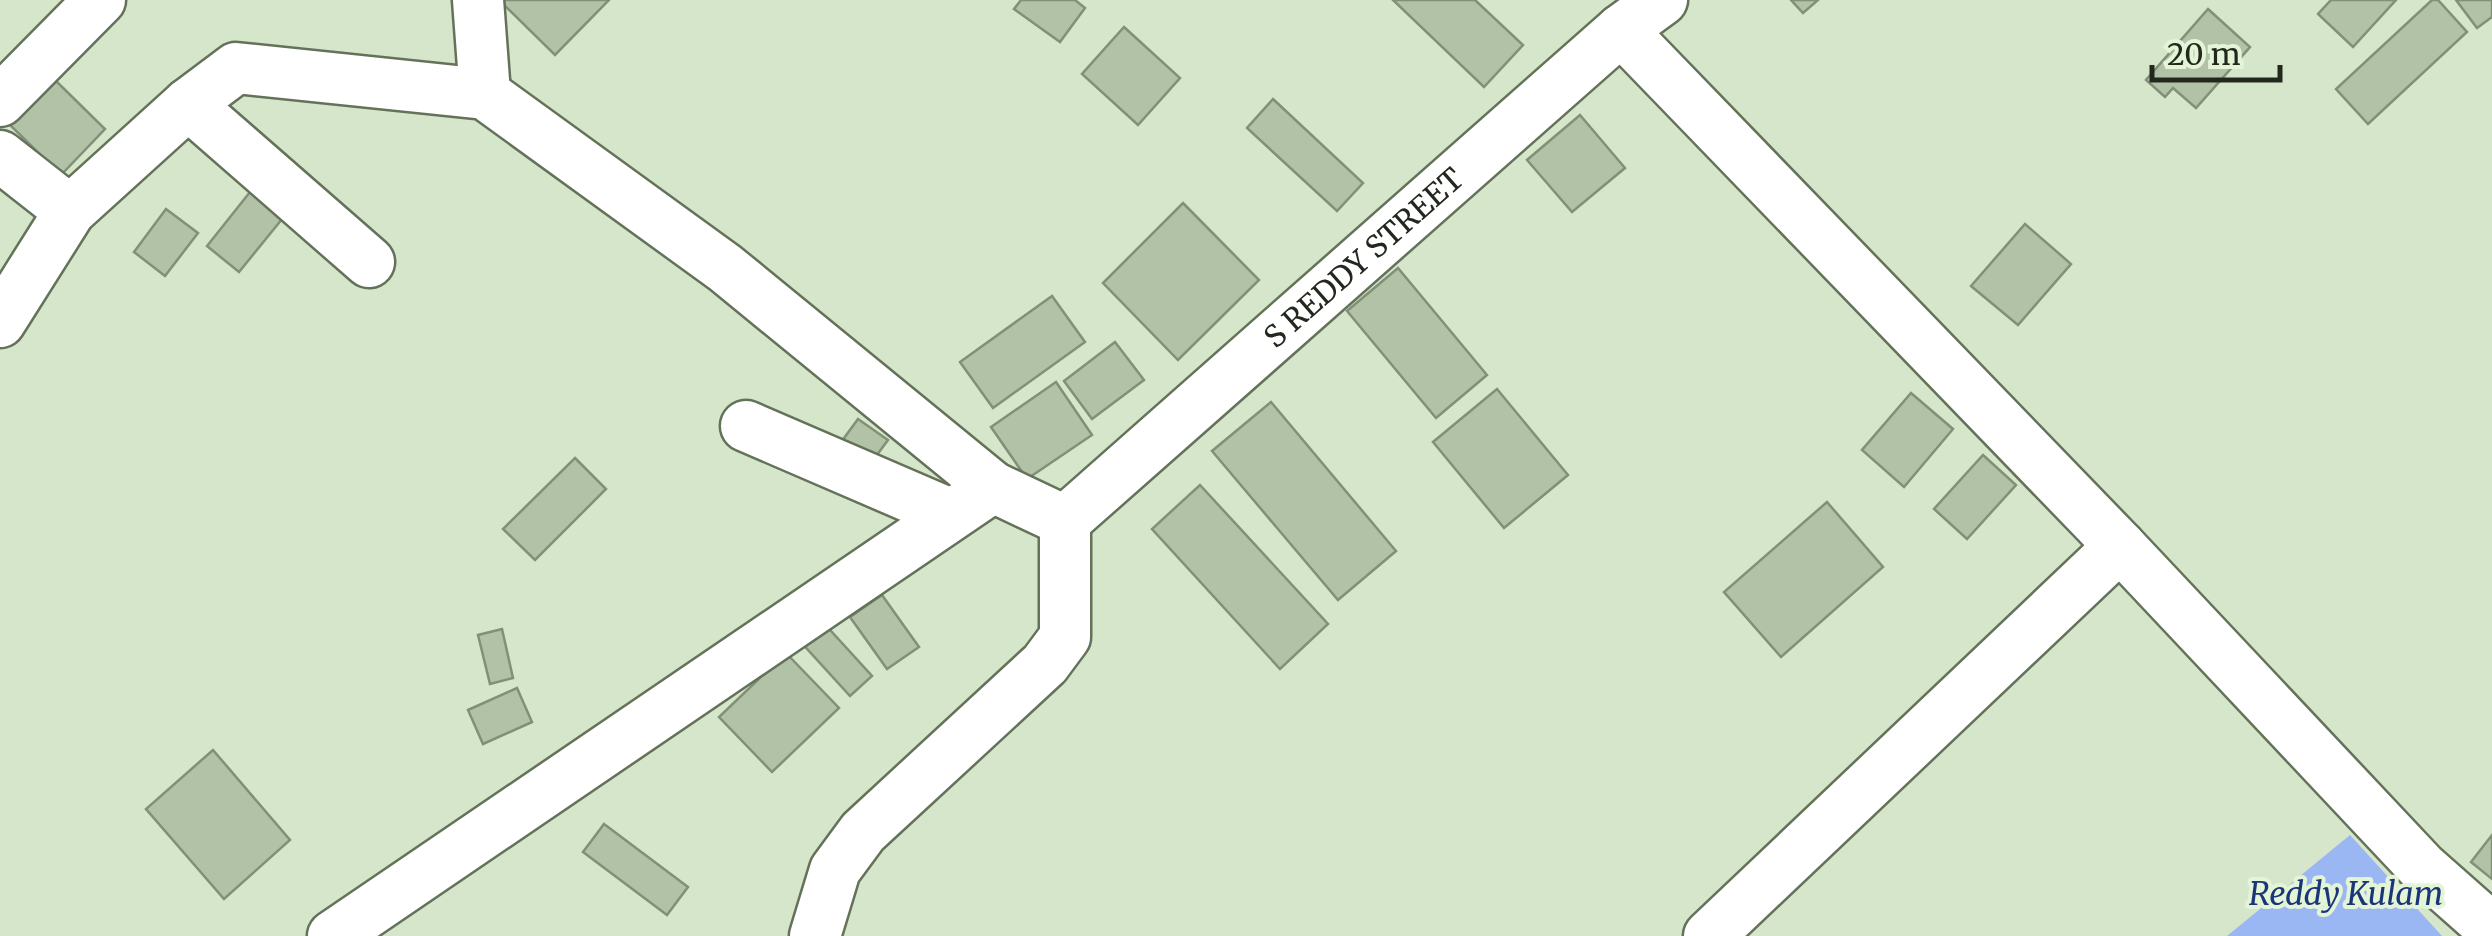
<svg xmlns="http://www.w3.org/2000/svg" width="2492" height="936" viewBox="0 0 2492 936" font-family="Merriweather,serif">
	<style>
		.water { fill: #9bb7f3 }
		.building { fill: #b2c2a6; stroke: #819076; stroke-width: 2.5 }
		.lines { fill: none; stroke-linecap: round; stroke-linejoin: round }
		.minor-casing { stroke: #647259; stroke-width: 55 }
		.minor { stroke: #fff; stroke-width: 50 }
		.labels { text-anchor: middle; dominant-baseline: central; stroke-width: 8; stroke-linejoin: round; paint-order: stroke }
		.street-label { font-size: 30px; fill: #22281e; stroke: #e3f4d7 }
		.water-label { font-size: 32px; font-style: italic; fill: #1b3579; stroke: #e3f4d7 }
	</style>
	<rect width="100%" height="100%" fill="#d6e6ca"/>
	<polygon class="water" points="2350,835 2442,936 2227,936"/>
	<g class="building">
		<polygon points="499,0 609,0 555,55"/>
		<polygon points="1021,0 1075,0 1085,8 1060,42 1014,9"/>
		<polygon points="1393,0 1475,0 1523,45 1484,87"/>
		<polygon points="1791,0 1818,0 1803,13"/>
		<polygon points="2331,0 2396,0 2353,47 2318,14"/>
		<polygon points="2432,0 2438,0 2467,32 2368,124 2336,89"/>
		<polygon points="2456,0 2492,0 2492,17 2477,28"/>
		<polygon points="2208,9 2250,47 2196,108 2173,88 2165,97 2146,80"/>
		<polygon points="1124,27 1180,78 1138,125 1082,74"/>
		<polygon points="55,80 105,129 61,175 10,125"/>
		<polygon points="1273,99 1363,183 1337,211 1247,128"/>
		<polygon points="1580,115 1625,168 1572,212 1527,160"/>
		<polygon points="254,187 287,213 239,272 207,246"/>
		<polygon points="1183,203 1259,280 1178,360 1103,283"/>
		<polygon points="166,209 198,233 165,276 134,252"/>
		<polygon points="2025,224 2071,264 2018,325 1971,286"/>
		<polygon points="1398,268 1487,375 1436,418 1347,311"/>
		<polygon points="1052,296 1085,342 993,408 960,362"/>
		<polygon points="1115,342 1144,380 1092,419 1064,381"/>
		<polygon points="1056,382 1092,435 1027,479 991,427"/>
		<polygon points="1497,389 1568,475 1504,528 1433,442"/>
		<polygon points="1911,393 1953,429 1904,487 1862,450"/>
		<polygon points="1271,402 1396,551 1338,600 1212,451"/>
		<polygon points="858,419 888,440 865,471 836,449"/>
		<polygon points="1983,455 2016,485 1967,539 1934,509"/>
		<polygon points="575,458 606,489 535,560 503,529"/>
		<polygon points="1200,485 1328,624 1280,669 1152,529"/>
		<polygon points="1827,502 1883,567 1781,657 1724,592"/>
		<polygon points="882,595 919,647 887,669 850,617"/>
		<polygon points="821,620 872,676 850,696 799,640"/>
		<polygon points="502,629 513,678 490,684 478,635"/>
		<polygon points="786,653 839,708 772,772 719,717"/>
		<polygon points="517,688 532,722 483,744 468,710"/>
		<polygon points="213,750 290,840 224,899 146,809"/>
		<polygon points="604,824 688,887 667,915 583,852"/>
		<polygon points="2492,835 2492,879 2471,862"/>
	</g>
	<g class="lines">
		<g class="minor-casing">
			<g id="minor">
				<polyline points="478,0 485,94"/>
				<polyline points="1621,30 2120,546 2422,867 2492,929"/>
				<polyline points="0,101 100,0"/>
				<polyline points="188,104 369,262"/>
				<polyline points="0,156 70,211"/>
				<polyline points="0,322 70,211 188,104 236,68 485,94 725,268 993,487 1065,521"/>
				<polyline points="746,426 950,514"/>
				<path id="s1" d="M 1065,521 L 1621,30 L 1662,0"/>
				<polyline points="333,936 993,487"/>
				<polyline points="815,936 835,870 863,832 1045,664 1065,637 1065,521"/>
				<polyline points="1709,936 2120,546"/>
			</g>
		</g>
		<use href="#minor" class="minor"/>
	</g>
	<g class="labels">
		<g class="street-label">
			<text stroke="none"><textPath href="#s1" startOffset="398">S REDDY STREET</textPath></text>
		</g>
		<g class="water-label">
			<text x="2346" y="894">Reddy Kulam</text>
		</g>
	</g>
	<path d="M2152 65v15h128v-15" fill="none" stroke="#22281e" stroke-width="5"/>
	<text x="2167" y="65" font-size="30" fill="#22281e" stroke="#e3f4d7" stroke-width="8" paint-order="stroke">20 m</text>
</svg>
